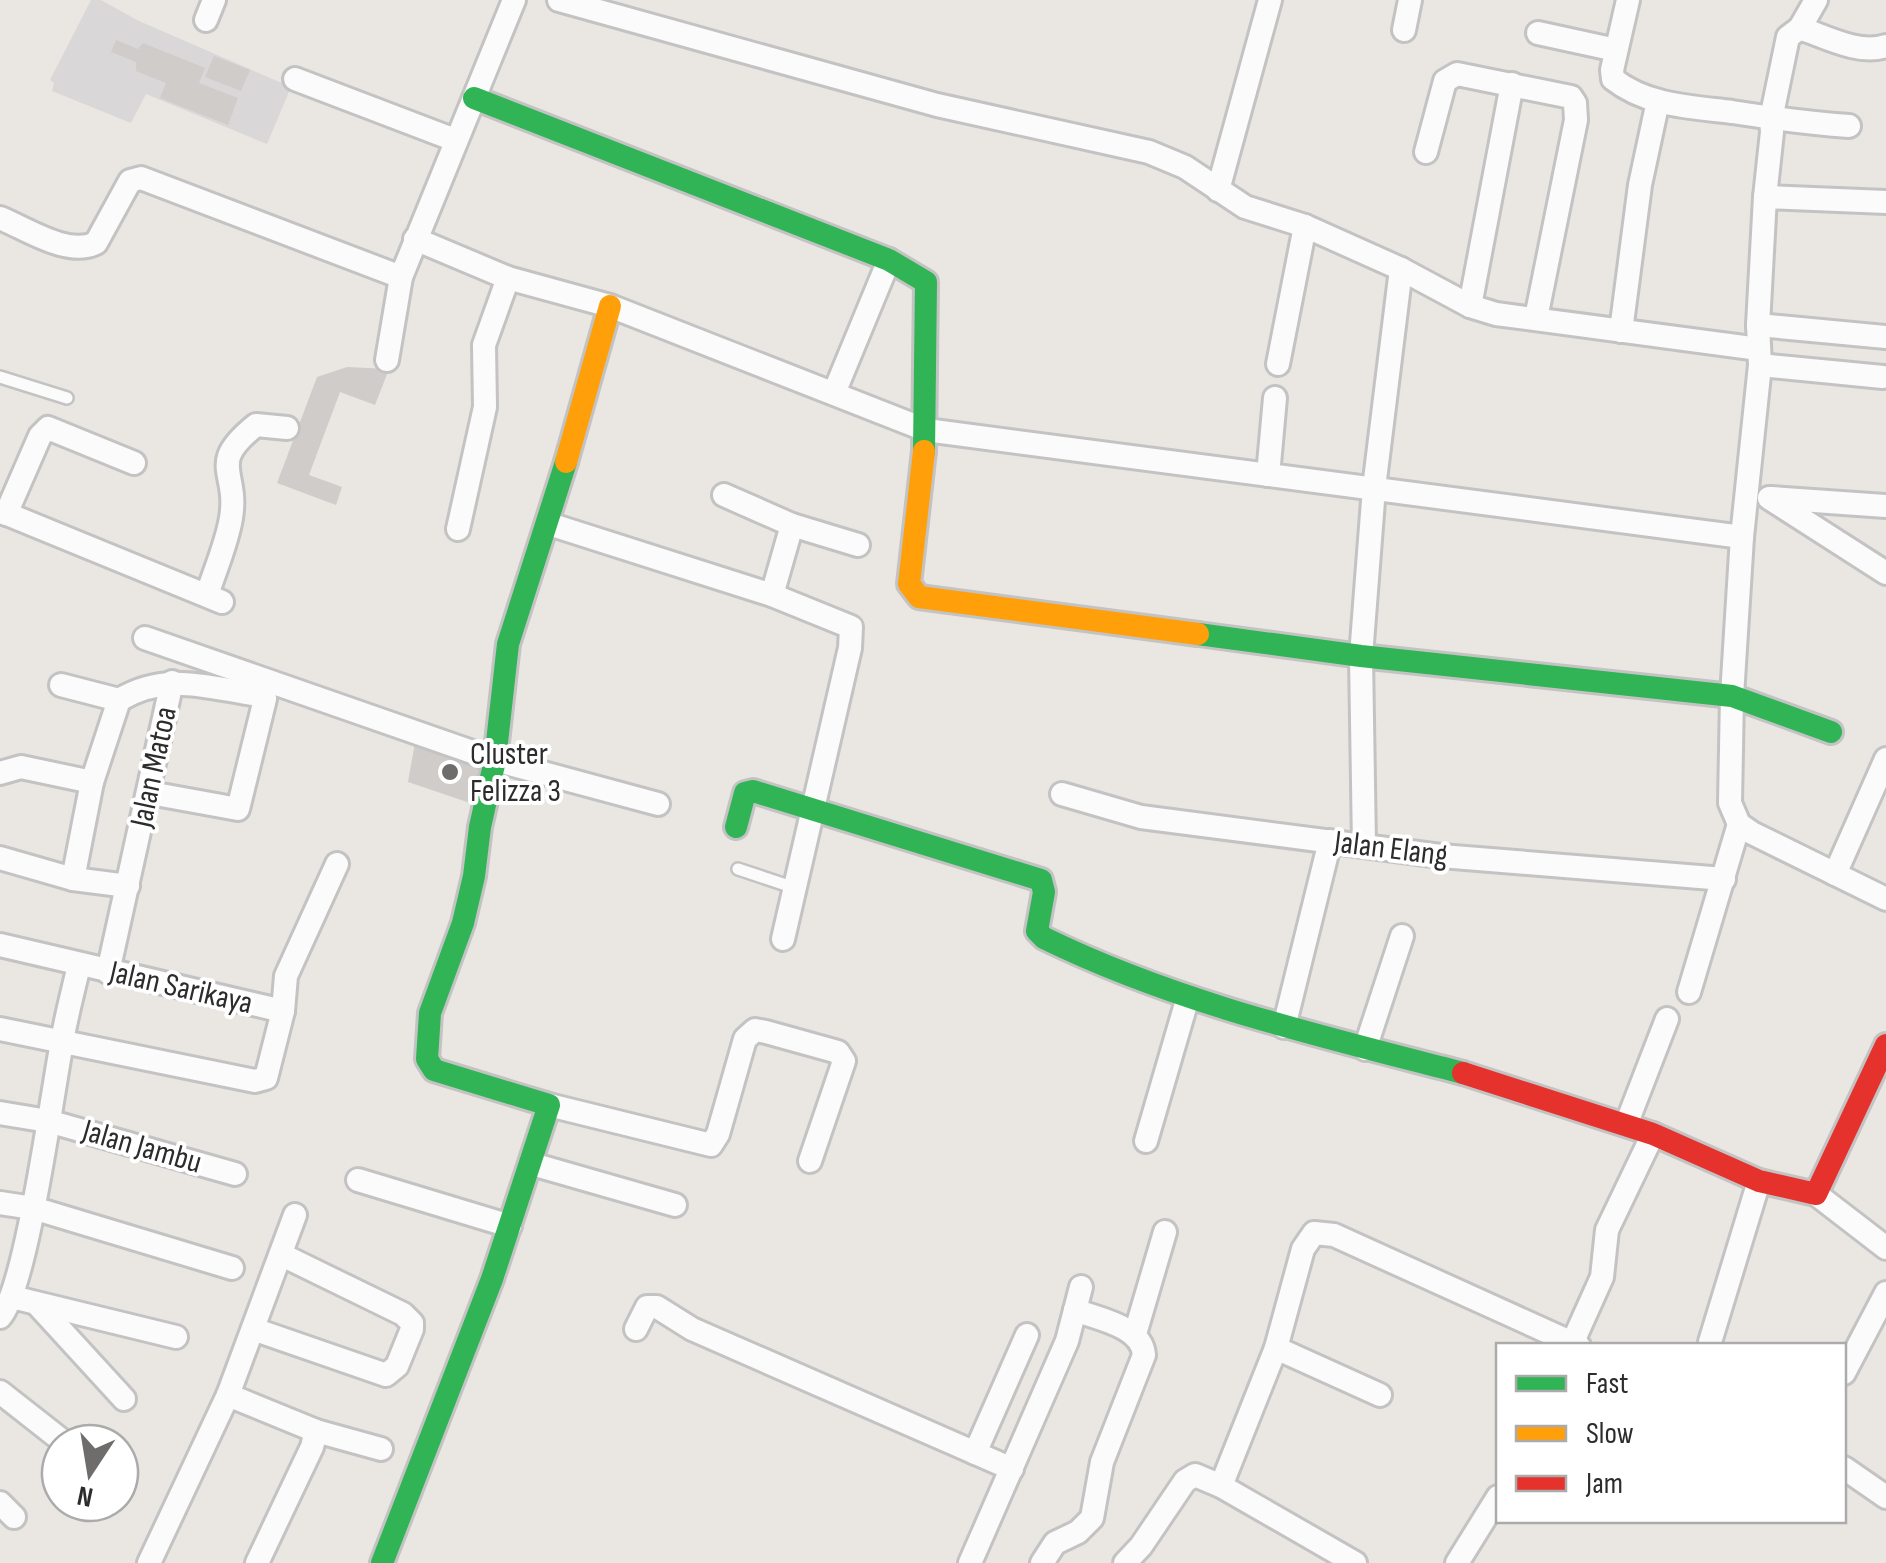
<svg xmlns="http://www.w3.org/2000/svg" width="1886" height="1563" viewBox="0 0 1886 1563" font-family="'Sofia Sans Condensed',sans-serif">
	<style>
		.industrial { fill: #dad7d9 }
		.building { fill: #cfccc9 }
		.lines { fill: none; stroke-linecap: round; stroke-linejoin: round }
		.lane-casing { stroke: #c4c3c3; stroke-width: 16 }
		.street-casing { stroke: #c4c3c3; stroke-width: 28 }
		.fast-casing { stroke: #c4c3c3; stroke-width: 28 }
		.slow-casing { stroke: #c4c3c3; stroke-width: 28 }
		.jam-casing { stroke: #c4c3c3; stroke-width: 28 }
		.lane { stroke: #fcfbfb; stroke-width: 11 }
		.street { stroke: #fcfbfb; stroke-width: 22 }
		.fast { stroke: #30b455; stroke-width: 22 }
		.slow { stroke: #ff9f0a; stroke-width: 22 }
		.jam { stroke: #e5322d; stroke-width: 22 }
		.poi-dot { fill: #6e6d6c; stroke: #fff; stroke-width: 4 }
		.labels { text-anchor: middle; dominant-baseline: central; stroke-width: 8; stroke-linejoin: round; paint-order: stroke }
		.poi-label { font-size: 32px; fill: #2c2c2c; stroke: #fff; text-anchor: start }
		.street-label { font-size: 32px; fill: #2c2c2c; stroke: #fff }
	</style>
	<rect width="100%" height="100%" fill="#eae6e2"/>
	<polygon class="industrial" points="91,0 101,0 139,21 291,87 267,144 146,94 131,123 52,91 54,83 50,80"/>
	<g class="building">
		<polygon points="116,40 138,49 143,43 205,68 199,83 238,98 228,125 160,98 166,83 136,71 136,62 111,52"/>
		<polygon points="214,56 250,70 241,91 205,77"/>
		<polygon points="347,367 389,369 375,405 340,392 309,475 342,487 336,505 277,483 317,377"/>
		<polygon points="416,737 492,762 479,806 408,782"/>
	</g>
	<g class="lines">
		<g class="lane-casing">
			<g id="lane">
				<polyline points="0,377 67,398"/>
				<polyline points="738,869 795,888"/>
			</g>
		</g>
		<g class="street-casing">
			<g id="street">
				<polyline points="559,0 937,105 1149,152 1185,167 1245,207 1305,226 1401,269 1470,306 1496,314 1759,349"/>
				<path d="M 1628,0 L 1612,70 L 1613,79 C 1647,106 1692,107 1732,112 C 1771,118 1809,123 1849,126"/>
				<polyline points="1816,0 1800,28 1788,37 1771,119 1772,132 1765,197 1758,325 1760,365 1742,537 1732,696 1730,803 1739,824 1752,833 1886,899"/>
				<polyline points="206,20 214,0"/>
				<path d="M 1800,28 C 1826,37 1859,55 1886,46"/>
				<polyline points="1404,30 1410,0"/>
				<polyline points="1538,33 1616,50"/>
				<polyline points="295,79 455,140"/>
				<polyline points="1426,152 1445,81 1457,74 1571,97 1575,103 1576,120 1536,318"/>
				<polyline points="1218,190 1270,0"/>
				<polyline points="1765,197 1886,202"/>
				<path d="M 0,218 C 27,229 68,257 96,243 L 130,181 L 141,178 L 401,277"/>
				<polyline points="415,239 508,278 610,306 926,430 1742,537"/>
				<polyline points="1470,306 1512,84"/>
				<polyline points="1758,325 1886,337"/>
				<polyline points="1621,331 1640,185 1658,101"/>
				<polyline points="387,360 401,277 514,0"/>
				<polyline points="1278,364 1305,226"/>
				<polyline points="1760,365 1883,377"/>
				<polyline points="834,393 889,260"/>
				<polyline points="1268,475 1275,398"/>
				<polyline points="724,495 792,525 858,545"/>
				<polyline points="1769,498 1886,573"/>
				<polyline points="1771,498 1886,506"/>
				<polyline points="0,511 222,602"/>
				<polyline points="6,514 40,436 48,428 134,463"/>
				<polyline points="549,524 772,595 851,627 850,648 783,939"/>
				<polyline points="458,529 485,407 484,345 508,278"/>
				<path d="M 207,595 C 215,570 227,543 231,518 C 239,470 206,465 256,425 L 287,428"/>
				<polyline points="772,595 792,525"/>
				<polyline points="145,638 495,760 658,804"/>
				<polyline points="61,685 119,700"/>
				<polyline points="0,773 21,767 92,782"/>
				<polyline points="1062,794 1141,817 1441,856 1724,879"/>
				<polyline points="1364,846 1361,656 1374,488 1401,269"/>
				<polyline points="0,858 73,879 128,886"/>
				<polyline points="1835,874 1886,759"/>
				<path d="M 73,879 L 92,782 L 119,700 C 167,671 208,688 259,695 L 265,699 L 238,809 L 150,793"/>
				<polyline points="0,945 283,1011"/>
				<polyline points="108,972 172,682"/>
				<polyline points="1689,992 1739,824"/>
				<polyline points="1284,1027 1330,841"/>
				<polyline points="0,1029 255,1081 266,1078 283,1011 286,976 337,864"/>
				<polyline points="1365,1049 1402,936"/>
				<polyline points="549,1105 711,1145 718,1134 745,1039 755,1030 766,1032 838,1052 844,1061 810,1161"/>
				<polyline points="0,1113 48,1121 235,1174"/>
				<polyline points="1626,1125 1667,1019"/>
				<polyline points="1146,1141 1188,997"/>
				<polyline points="532,1164 675,1205"/>
				<polyline points="358,1180 510,1226"/>
				<polyline points="1816,1194 1886,1248"/>
				<polyline points="0,1203 33,1208 232,1268"/>
				<polyline points="12,1297 176,1337"/>
				<polyline points="37,1304 124,1399"/>
				<path d="M 0,1317 C 26,1290 52,1095 61,1048 C 65,1020 73,992 79,965"/>
				<polyline points="253,1329 386,1375 397,1366 412,1329 412,1323 403,1314 282,1255"/>
				<polyline points="636,1329 647,1307 657,1307 692,1329 1012,1469"/>
				<polyline points="1135,1334 1165,1232"/>
				<polyline points="1710,1342 1759,1181"/>
				<polyline points="1571,1346 1602,1277 1607,1230 1653,1134"/>
				<polyline points="1276,1348 1380,1395"/>
				<polyline points="1844,1373 1886,1293"/>
				<polyline points="0,1392 65,1443"/>
				<polyline points="228,1395 316,1431 312,1447 257,1563"/>
				<polyline points="316,1431 381,1449"/>
				<polyline points="975,1453 1027,1335"/>
				<polyline points="1844,1468 1886,1497"/>
				<polyline points="1221,1486 1276,1348 1303,1249 1314,1233 1334,1235 1579,1346"/>
				<polyline points="0,1503 14,1517"/>
				<polyline points="149,1563 228,1395 295,1215"/>
				<polyline points="970,1563 1067,1341 1081,1287"/>
				<path d="M 1042,1563 L 1055,1543 L 1078,1532 L 1092,1518 L 1102,1462 L 1144,1355 C 1142,1326 1098,1319 1075,1310"/>
				<polyline points="1125,1563 1141,1546 1185,1481 1195,1475 1221,1486 1355,1563"/>
				<polyline points="1457,1563 1498,1497"/>
			</g>
		</g>
		<g class="fast-casing">
			<g id="fast">
				<polyline points="474,98 889,260 926,282 924,451"/>
				<polyline points="1198,634 1361,656 1732,696 1831,732"/>
				<path d="M 736,827 L 745,793 L 753,791 L 1041,880 L 1044,892 L 1037,931 L 1044,938 C 1177,1003 1321,1036 1463,1073"/>
				<polyline points="382,1563 492,1279 549,1105 434,1070 427,1059 430,1013 463,923 474,876 480,827 495,760 508,644 566,462"/>
			</g>
		</g>
		<g class="slow-casing">
			<g id="slow">
				<polyline points="924,451 909,584 919,597 1198,634"/>
				<polyline points="566,462 610,306"/>
			</g>
		</g>
		<g class="jam-casing">
			<polyline id="jam" points="1463,1073 1653,1134 1759,1181 1816,1194 1886,1045"/>
		</g>
		<use href="#lane" class="lane"/>
		<use href="#street" class="street"/>
		<use href="#fast" class="fast"/>
		<use href="#slow" class="slow"/>
		<use href="#jam" class="jam"/>
	</g>
	<circle class="poi-dot" cx="450" cy="772" r="10"/>
	<g class="labels">
		<g class="poi-label">
			<text x="470" y="754">Cluster<tspan x="470" dy="37">Felizza 3</tspan></text>
		</g>
		<g class="street-label">
			<text transform="translate(154 767) rotate(-78)">Jalan Matoa</text>
			<text transform="translate(1391 849) rotate(7)">Jalan Elang</text>
			<text transform="translate(181 988) rotate(13)">Jalan Sarikaya</text>
			<text transform="translate(142 1147) rotate(16)">Jalan Jambu</text>
		</g>
	</g>
	<rect x="1496" y="1343" width="350" height="180" fill="#ffffff" stroke="#ababab" stroke-width="2.5"/>
	<rect x="1516" y="1376" width="50" height="15" fill="#30b455" stroke="#ababab" stroke-width="2.5"/>
	<text x="1586" y="1393" font-size="30" fill="#2c2c2c">Fast</text>
	<rect x="1516" y="1426" width="50" height="15" fill="#ff9f0a" stroke="#ababab" stroke-width="2.5"/>
	<text x="1586" y="1443" font-size="30" fill="#2c2c2c">Slow</text>
	<rect x="1516" y="1476" width="50" height="15" fill="#e5322d" stroke="#ababab" stroke-width="2.5"/>
	<text x="1586" y="1493" font-size="30" fill="#2c2c2c">Jam</text>
	<g transform="translate(90 1473) rotate(192)"><circle r="48" fill="#ffffff" stroke="#ababab" stroke-width="2.5"/>
	<path d="M0-8L18 38L0 25L-18 38Z" fill="#6e6d6c"/>
	<text y="-15" font-size="28" font-weight="bold" text-anchor="middle" fill="#2c2c2c">N</text>
	</g>
</svg>
